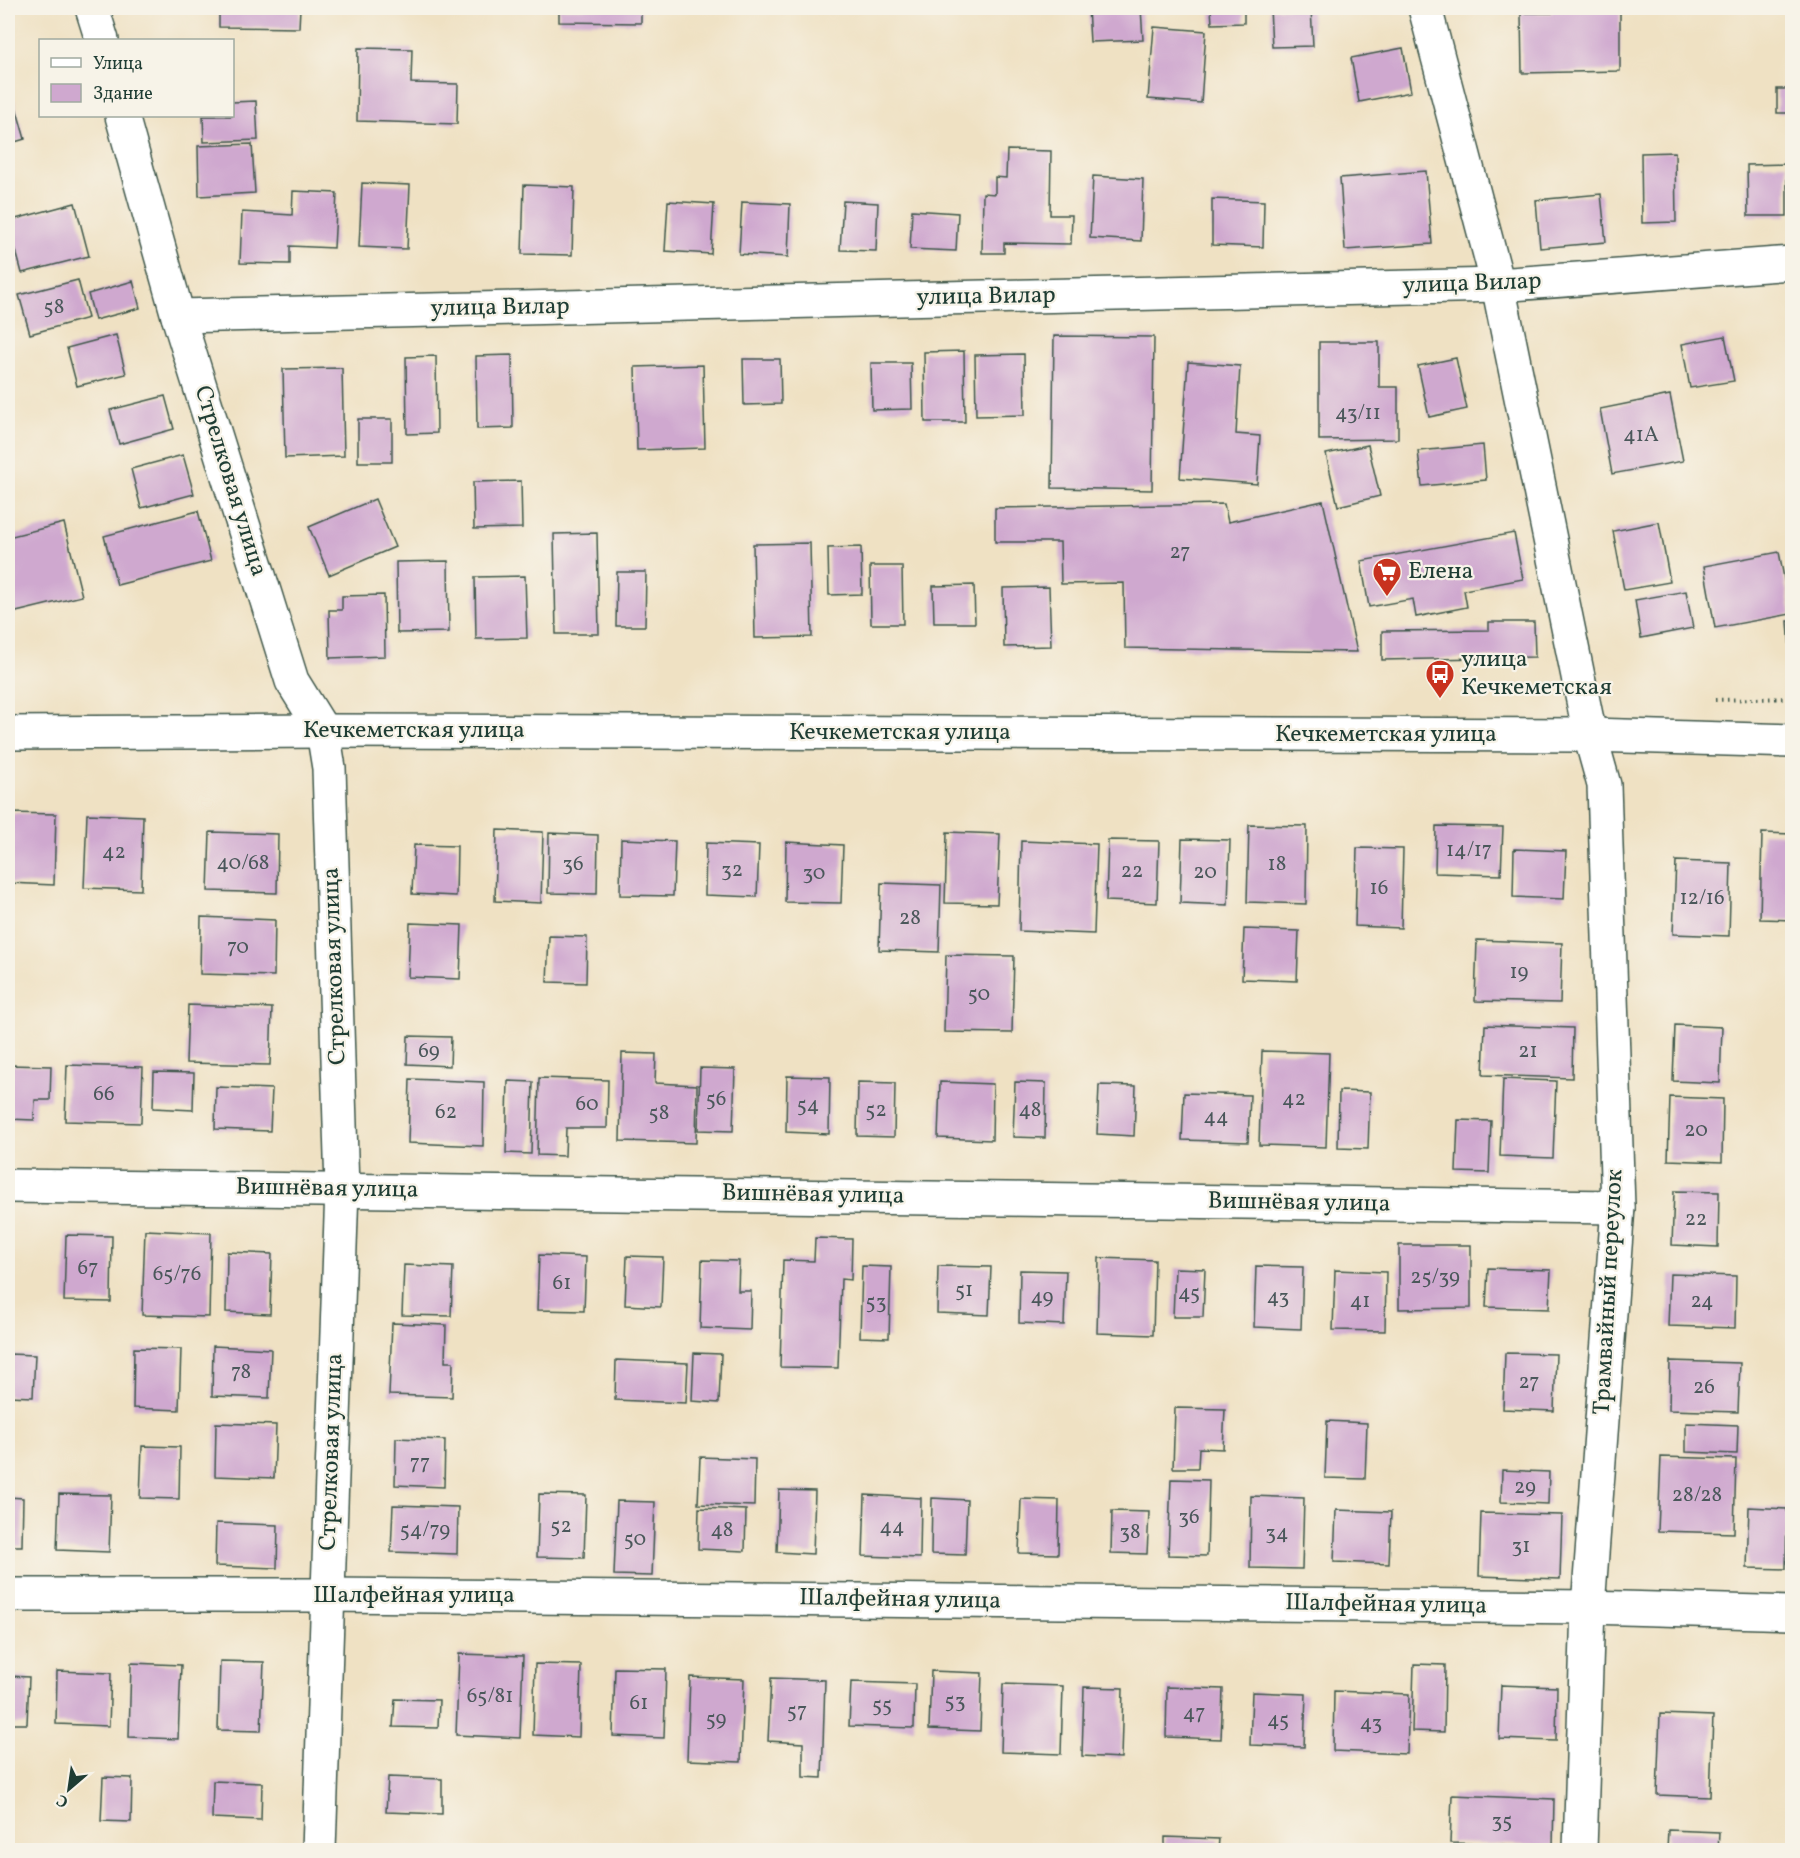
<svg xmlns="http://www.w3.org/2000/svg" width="1800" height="1858" viewBox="0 0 1800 1858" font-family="Vollkorn,serif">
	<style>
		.building { fill: #cfa8cf }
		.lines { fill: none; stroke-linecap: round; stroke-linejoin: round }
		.street-casing { stroke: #3e5649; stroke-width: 36 }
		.primary-casing { stroke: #3e5649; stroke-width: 36 }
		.path { stroke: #3e5649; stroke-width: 4; stroke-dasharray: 1.5 4.5; stroke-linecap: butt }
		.street { stroke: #fff; stroke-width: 33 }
		.primary { stroke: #fff; stroke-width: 33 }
		.labels { text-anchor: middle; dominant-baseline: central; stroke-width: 4.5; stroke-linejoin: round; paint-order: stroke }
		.number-label { font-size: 21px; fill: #4b585b }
		.street-label { font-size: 24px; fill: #1f3d34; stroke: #f7f3e8 }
		.poi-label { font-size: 24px; fill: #1f3d34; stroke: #f7f3e8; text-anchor: start }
	</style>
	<rect width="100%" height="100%" fill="#f7f3e8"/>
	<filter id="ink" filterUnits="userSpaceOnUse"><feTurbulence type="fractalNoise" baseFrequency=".0167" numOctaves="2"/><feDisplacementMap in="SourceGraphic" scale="12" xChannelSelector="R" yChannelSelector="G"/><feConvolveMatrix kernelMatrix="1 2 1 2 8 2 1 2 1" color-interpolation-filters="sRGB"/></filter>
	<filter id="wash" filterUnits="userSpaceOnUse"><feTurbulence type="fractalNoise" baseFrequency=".008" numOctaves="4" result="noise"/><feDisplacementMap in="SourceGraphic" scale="24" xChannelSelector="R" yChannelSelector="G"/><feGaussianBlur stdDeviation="1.35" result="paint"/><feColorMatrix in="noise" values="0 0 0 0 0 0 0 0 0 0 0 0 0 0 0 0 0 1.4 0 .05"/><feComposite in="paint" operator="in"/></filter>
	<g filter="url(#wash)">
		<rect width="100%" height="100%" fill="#efe1c3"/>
		<g id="blocks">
			<g class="building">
				<polygon points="219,8 300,8 299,28 219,27"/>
				<polygon points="559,8 641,8 641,23 559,22"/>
				<polygon points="1088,8 1141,8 1143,40 1090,42"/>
				<polygon points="1211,8 1244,8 1244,23 1212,24"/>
				<polygon points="1270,8 1311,8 1313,46 1272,47"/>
				<polygon points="1552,8 1620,8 1620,71 1522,73 1521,13 1552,13"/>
				<polygon points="1154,27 1206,31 1201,103 1148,99"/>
				<polygon points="358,48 412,49 411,83 458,84 457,124 357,121"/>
				<polygon points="1403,48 1411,92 1359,102 1351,58"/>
				<polygon points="10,86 25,139 8,144 8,87"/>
				<rect x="1777" y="89" width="15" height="24"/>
				<polygon points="256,101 258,140 204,142 203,116 232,116 232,102"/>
				<polygon points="252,144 255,193 199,196 198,146"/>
				<polygon points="1007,150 1051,151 1050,215 1072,215 1071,244 1004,243 1004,253 982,253 983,193 995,194 995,177 1006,178"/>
				<polygon points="1675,152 1676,222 1642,223 1641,153"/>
				<polygon points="1787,164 1787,216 1748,216 1747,165"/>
				<polygon points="1426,171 1432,244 1345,250 1340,178"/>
				<polygon points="1093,176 1143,179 1141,241 1090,238"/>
				<polygon points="362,183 410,185 407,249 359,247"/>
				<polygon points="524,185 574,187 572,255 522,254"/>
				<polygon points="293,191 337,193 334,248 290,246 290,264 240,263 242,212 292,215"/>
				<polygon points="1601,194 1606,242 1540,248 1536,200"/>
				<polygon points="1212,199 1264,201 1263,247 1212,245"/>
				<polygon points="668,201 714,204 711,254 665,251"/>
				<polygon points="843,201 878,203 876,251 840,250"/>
				<polygon points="742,202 790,204 788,257 739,254"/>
				<polygon points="75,203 89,256 22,273 8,221"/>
				<polygon points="912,210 958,213 956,251 910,249"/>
				<polygon points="78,280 88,318 30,334 19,295"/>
				<polygon points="133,281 140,308 95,320 88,294"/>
				<polygon points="116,335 126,374 77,386 67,348"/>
				<polygon points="1054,336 1154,337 1152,490 1052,488"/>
				<polygon points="1725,336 1734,381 1690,388 1682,344"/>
				<polygon points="1319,342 1379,342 1379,387 1398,387 1398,439 1319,440"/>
				<polygon points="964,351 965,422 925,422 924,352"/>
				<polygon points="1024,354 1025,415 976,416 975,355"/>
				<polygon points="512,355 513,428 477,429 476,356"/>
				<polygon points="436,356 437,433 407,434 406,357"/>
				<polygon points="1456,358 1467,409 1429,417 1418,366"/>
				<polygon points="743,359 780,359 781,404 744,405"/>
				<polygon points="1188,362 1240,366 1236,434 1260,436 1257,484 1180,478"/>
				<polygon points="871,363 911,363 912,409 872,410"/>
				<polygon points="703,365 705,448 637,450 635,367"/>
				<polygon points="342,368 344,456 285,458 283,369"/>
				<polygon points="1670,395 1683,461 1612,474 1600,409"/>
				<polygon points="165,396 174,429 119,444 110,410"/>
				<rect x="358" y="419" width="34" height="43"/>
				<polygon points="1368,445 1380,496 1338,506 1326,454"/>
				<polygon points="1483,445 1486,480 1422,486 1418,451"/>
				<polygon points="183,455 194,494 141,508 131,469"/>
				<polygon points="521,481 522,528 474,529 473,482"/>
				<polygon points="375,499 395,547 329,575 309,527"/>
				<polygon points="1323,501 1357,652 1125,648 1124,583 1061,584 1060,542 995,542 995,508 1224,504 1228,522"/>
				<polygon points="198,511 211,561 117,585 104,536"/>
				<polygon points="1659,522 1670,582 1624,590 1613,531"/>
				<polygon points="64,523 82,596 8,614 8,537"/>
				<polygon points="597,533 599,634 556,634 554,534"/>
				<polygon points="1514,533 1523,579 1464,590 1467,607 1416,617 1413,599 1369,607 1361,561"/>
				<polygon points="810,543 812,637 755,638 753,544"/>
				<polygon points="861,547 862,594 829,595 828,548"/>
				<polygon points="1779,552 1791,614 1715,628 1704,566"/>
				<polygon points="448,561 449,632 397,633 396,562"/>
				<polygon points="870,566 902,566 903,624 871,624"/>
				<polygon points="617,572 646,572 645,626 616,626"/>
				<polygon points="525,576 527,638 476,639 475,577"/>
				<polygon points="974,585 975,623 934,623 933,586"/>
				<polygon points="1049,587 1051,646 1004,647 1003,588"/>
				<polygon points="1686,591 1693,628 1641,638 1635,600"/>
				<polygon points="384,595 385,656 330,658 329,610 342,610 342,596"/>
				<polygon points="1788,621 1792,621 1792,667 1791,667"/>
				<polygon points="1489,622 1534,622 1535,657 1382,660 1382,631 1489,630"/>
				<polygon points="8,813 56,814 54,885 8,883"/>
				<polygon points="87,814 143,816 141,890 84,888"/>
				<polygon points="1249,825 1307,826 1306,904 1247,902"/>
				<polygon points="1436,826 1503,827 1501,875 1435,873"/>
				<polygon points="497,830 543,832 541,903 495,901"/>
				<polygon points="210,832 278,834 277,893 208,891"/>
				<polygon points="947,832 1000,834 997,904 945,903"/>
				<polygon points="549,833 598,835 597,894 548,893"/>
				<polygon points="1762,833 1792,834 1792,920 1760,919"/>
				<polygon points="621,839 675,841 673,896 620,895"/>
				<polygon points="1182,839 1230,840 1228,905 1180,903"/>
				<polygon points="1108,840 1159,841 1157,903 1106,901"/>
				<polygon points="1021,841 1097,844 1094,934 1019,931"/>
				<polygon points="786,842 843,845 841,903 785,902"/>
				<polygon points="706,843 759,845 757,897 705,895"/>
				<polygon points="414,845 457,846 456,896 412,894"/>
				<polygon points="1357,848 1403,849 1401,928 1355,926"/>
				<polygon points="1514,849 1566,851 1564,899 1513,897"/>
				<polygon points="1676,861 1731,863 1729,936 1673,934"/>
				<polygon points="881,883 941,885 939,952 879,950"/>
				<polygon points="201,917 275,920 274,976 200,974"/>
				<polygon points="410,923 462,925 460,979 408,977"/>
				<polygon points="1244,929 1299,931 1297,981 1242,979"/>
				<polygon points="549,936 587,937 586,983 547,982"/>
				<polygon points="1477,940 1562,943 1560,1003 1475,1001"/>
				<polygon points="946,955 1014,956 1012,1033 944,1032"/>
				<polygon points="188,1005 272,1008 270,1065 186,1063"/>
				<polygon points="1485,1025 1573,1028 1572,1078 1483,1075"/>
				<polygon points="1675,1025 1722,1027 1720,1083 1673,1081"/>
				<polygon points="408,1036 451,1037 450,1066 407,1064"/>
				<polygon points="1262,1051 1329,1053 1326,1147 1259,1145"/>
				<polygon points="622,1053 656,1054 655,1083 697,1085 696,1143 620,1141"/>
				<polygon points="8,1065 51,1066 50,1100 35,1100 34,1120 8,1119"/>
				<polygon points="67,1065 143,1067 141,1123 65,1121"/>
				<polygon points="700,1068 735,1069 733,1131 698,1130"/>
				<polygon points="154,1072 194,1073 193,1110 153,1108"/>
				<polygon points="787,1076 830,1077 829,1134 786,1132"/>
				<polygon points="539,1078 608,1080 607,1128 566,1128 565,1156 537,1155"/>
				<polygon points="410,1079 484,1082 483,1146 408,1143"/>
				<polygon points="1503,1079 1556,1081 1553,1158 1500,1156"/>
				<polygon points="508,1081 533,1082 531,1154 506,1153"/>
				<polygon points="858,1082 895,1083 894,1137 857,1136"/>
				<polygon points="940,1082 993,1084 992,1140 938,1138"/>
				<polygon points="1015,1082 1046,1083 1045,1138 1013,1137"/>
				<polygon points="1099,1085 1136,1086 1134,1136 1097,1134"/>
				<polygon points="216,1087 272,1089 270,1131 215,1129"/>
				<polygon points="1339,1091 1370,1092 1368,1149 1338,1148"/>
				<polygon points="1184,1093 1250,1095 1248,1142 1182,1140"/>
				<polygon points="1670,1097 1723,1099 1722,1162 1668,1160"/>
				<polygon points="1458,1120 1491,1121 1489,1173 1456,1172"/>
				<polygon points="1674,1191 1719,1192 1718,1247 1672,1245"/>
				<polygon points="145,1230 211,1233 209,1317 142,1315"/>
				<polygon points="66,1235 112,1236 111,1302 64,1301"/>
				<polygon points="815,1238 852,1239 851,1280 841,1279 838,1368 780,1367 783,1260 814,1261"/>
				<polygon points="1399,1245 1471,1245 1471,1308 1399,1309"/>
				<polygon points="227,1252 272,1254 270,1314 226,1312"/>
				<polygon points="539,1255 586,1257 584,1311 537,1310"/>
				<polygon points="627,1256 663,1257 661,1307 625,1305"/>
				<polygon points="1099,1258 1155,1260 1153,1335 1097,1333"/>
				<polygon points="702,1260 739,1261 738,1291 751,1291 750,1330 700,1328"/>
				<polygon points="404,1265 453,1267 451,1316 402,1315"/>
				<polygon points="862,1266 891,1267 889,1338 860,1337"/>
				<polygon points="938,1266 991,1267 989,1315 937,1313"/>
				<polygon points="1256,1266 1303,1267 1301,1329 1254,1327"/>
				<polygon points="1175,1268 1205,1269 1203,1317 1173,1317"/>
				<polygon points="1488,1268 1551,1270 1549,1309 1486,1307"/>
				<polygon points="1020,1270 1066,1271 1064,1325 1019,1323"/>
				<polygon points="1335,1270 1386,1272 1385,1331 1333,1330"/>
				<polygon points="1670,1274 1736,1276 1735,1328 1668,1326"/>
				<polygon points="392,1323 446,1325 445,1362 453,1362 452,1397 389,1395"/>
				<polygon points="213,1346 271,1349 269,1398 212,1396"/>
				<polygon points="134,1348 181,1349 179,1410 133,1408"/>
				<polygon points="694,1353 721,1354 719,1403 692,1401"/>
				<polygon points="1505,1353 1556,1354 1554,1411 1503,1409"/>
				<polygon points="8,1354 35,1355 33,1397 8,1396"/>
				<polygon points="616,1360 688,1363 686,1403 615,1400"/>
				<polygon points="1670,1361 1740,1363 1738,1412 1669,1410"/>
				<polygon points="1175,1408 1225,1409 1223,1449 1199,1448 1198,1468 1173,1468"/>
				<polygon points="1327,1421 1367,1423 1365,1479 1325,1478"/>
				<polygon points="216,1423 276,1425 274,1478 215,1476"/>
				<polygon points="1686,1423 1738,1425 1737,1454 1686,1452"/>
				<polygon points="396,1438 445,1440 444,1487 395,1485"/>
				<polygon points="142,1446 180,1447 179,1499 140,1498"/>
				<polygon points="700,1457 755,1459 754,1506 698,1504"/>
				<polygon points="1661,1457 1736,1459 1734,1533 1658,1531"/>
				<polygon points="1502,1470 1549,1472 1548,1504 1501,1502"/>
				<polygon points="1171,1479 1209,1480 1207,1556 1168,1555"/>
				<polygon points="779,1490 815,1491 813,1554 777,1552"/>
				<polygon points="59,1494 111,1495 109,1552 57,1550"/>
				<polygon points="539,1494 586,1495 584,1558 537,1557"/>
				<polygon points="865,1495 921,1498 920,1558 863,1556"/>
				<polygon points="1251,1496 1304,1498 1302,1569 1250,1568"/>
				<polygon points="8,1497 23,1498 22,1546 8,1546"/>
				<polygon points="932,1498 967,1500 965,1555 931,1554"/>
				<polygon points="1021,1499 1059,1500 1058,1554 1019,1553"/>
				<polygon points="617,1501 655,1502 652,1576 614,1575"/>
				<polygon points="393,1505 458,1507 457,1554 391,1552"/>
				<polygon points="1749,1507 1787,1509 1786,1569 1747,1568"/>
				<polygon points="699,1508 746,1510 745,1551 698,1549"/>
				<polygon points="1336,1510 1391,1512 1389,1564 1334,1562"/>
				<polygon points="1112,1511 1149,1512 1147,1554 1111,1553"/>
				<polygon points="1481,1513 1562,1515 1560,1579 1479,1576"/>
				<polygon points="216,1523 278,1525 277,1568 215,1566"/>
				<polygon points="459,1654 523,1656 520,1738 456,1735"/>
				<polygon points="220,1661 264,1662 261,1731 218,1730"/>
				<polygon points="131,1663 181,1665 178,1739 129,1737"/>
				<polygon points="535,1664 581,1665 579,1737 533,1735"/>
				<polygon points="1414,1664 1445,1665 1444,1732 1412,1731"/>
				<polygon points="615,1668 666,1669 664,1738 613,1736"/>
				<polygon points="57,1671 111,1673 109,1726 56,1724"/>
				<polygon points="931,1671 982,1673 980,1731 929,1729"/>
				<polygon points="8,1676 29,1677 27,1724 8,1724"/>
				<polygon points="690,1677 744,1679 741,1762 687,1760"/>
				<polygon points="771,1678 825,1680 822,1778 803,1777 803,1743 768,1741"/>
				<polygon points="851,1682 915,1684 914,1728 849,1726"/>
				<polygon points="1003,1684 1063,1686 1061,1754 1001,1752"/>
				<polygon points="1501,1685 1557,1687 1556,1741 1499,1739"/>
				<polygon points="1084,1687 1123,1688 1121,1758 1082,1756"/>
				<polygon points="1167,1687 1223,1689 1221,1739 1166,1737"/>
				<polygon points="1334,1691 1409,1694 1407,1754 1333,1751"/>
				<polygon points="1252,1692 1306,1694 1304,1747 1250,1745"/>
				<polygon points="395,1699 439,1700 438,1728 393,1727"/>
				<polygon points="1660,1714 1713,1716 1710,1797 1657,1795"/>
				<polygon points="103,1777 132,1778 131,1822 101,1821"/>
				<polygon points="388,1777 442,1779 442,1814 386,1812"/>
				<polygon points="213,1781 262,1783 261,1820 212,1818"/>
				<polygon points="1452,1795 1554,1799 1553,1846 1450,1843"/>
				<polygon points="1668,1830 1719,1832 1718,1850 1667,1850"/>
				<polygon points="1165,1837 1219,1839 1218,1850 1165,1850"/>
			</g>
		</g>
	</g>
	<g filter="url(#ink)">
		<use href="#blocks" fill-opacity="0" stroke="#3e5649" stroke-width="1.5"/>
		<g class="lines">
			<g class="street-casing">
				<g id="street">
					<polyline points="92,8 102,40"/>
					<polyline points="1425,8 1498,285 1590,735 1604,785 1618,1207 1588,1607 1580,1850"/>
					<polyline points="122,116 178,316 292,681 323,731 329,768 342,1189 319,1850"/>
					<polyline points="178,316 1498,285 1792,263"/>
					<polyline points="8,1186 1618,1207"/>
					<polyline points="8,1595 327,1595 1588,1607 1792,1613"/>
				</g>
			</g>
			<g class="primary-casing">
				<polyline id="primary" points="8,733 323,731 1590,735 1792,741"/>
			</g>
			<polyline class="path" points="1715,700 1792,698"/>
			<use href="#street" class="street"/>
			<use href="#primary" class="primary"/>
		</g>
	</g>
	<defs>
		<g id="supermarket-pin" transform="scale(1.5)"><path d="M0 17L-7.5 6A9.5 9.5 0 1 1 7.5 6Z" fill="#c8321e" stroke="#f7f3e8"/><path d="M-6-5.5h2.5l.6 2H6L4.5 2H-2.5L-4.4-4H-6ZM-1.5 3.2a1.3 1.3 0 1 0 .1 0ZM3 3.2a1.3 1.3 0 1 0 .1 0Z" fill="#fff"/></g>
		<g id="bus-pin" transform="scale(1.5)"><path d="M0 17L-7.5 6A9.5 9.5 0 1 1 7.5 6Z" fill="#c8321e" stroke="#f7f3e8"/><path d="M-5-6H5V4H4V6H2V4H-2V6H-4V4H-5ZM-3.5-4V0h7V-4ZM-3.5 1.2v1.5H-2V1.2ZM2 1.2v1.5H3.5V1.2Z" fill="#fff"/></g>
	</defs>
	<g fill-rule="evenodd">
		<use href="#supermarket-pin" x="1387" y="572"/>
		<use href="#bus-pin" x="1440" y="674"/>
	</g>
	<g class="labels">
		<g class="number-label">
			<text x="54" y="307">58</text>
			<text x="1358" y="413">43/11</text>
			<text x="1641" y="435">41А</text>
			<text x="1180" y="552">27</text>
			<text x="1469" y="850">14/17</text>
			<text x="114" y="852">42</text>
			<text x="243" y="863">40/68</text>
			<text x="573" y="864">36</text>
			<text x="1277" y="864">18</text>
			<text x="732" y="870">32</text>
			<text x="1132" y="871">22</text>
			<text x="1205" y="872">20</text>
			<text x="814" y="873">30</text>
			<text x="1379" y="888">16</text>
			<text x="1702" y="898">12/16</text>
			<text x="910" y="918">28</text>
			<text x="238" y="947">70</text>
			<text x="1519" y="972">19</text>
			<text x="979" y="994">50</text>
			<text x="429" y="1051">69</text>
			<text x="1528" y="1051">21</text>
			<text x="104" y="1094">66</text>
			<text x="716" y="1099">56</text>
			<text x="1294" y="1099">42</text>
			<text x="587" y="1104">60</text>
			<text x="808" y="1105">54</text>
			<text x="876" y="1110">52</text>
			<text x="1030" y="1110">48</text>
			<text x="446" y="1112">62</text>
			<text x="659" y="1113">58</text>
			<text x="1216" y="1117">44</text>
			<text x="1696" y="1130">20</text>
			<text x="1696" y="1219">22</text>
			<text x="88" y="1268">67</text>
			<text x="177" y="1274">65/76</text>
			<text x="1435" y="1277">25/39</text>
			<text x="562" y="1283">61</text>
			<text x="964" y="1290">51</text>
			<text x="1189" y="1293">45</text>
			<text x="1042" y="1297">49</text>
			<text x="1278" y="1297">43</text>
			<text x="1360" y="1301">41</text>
			<text x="1702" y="1301">24</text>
			<text x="876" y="1302">53</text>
			<text x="241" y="1372">78</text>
			<text x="1529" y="1382">27</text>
			<text x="1704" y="1387">26</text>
			<text x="420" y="1463">77</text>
			<text x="1525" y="1487">29</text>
			<text x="1697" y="1495">28/28</text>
			<text x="1189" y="1517">36</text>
			<text x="561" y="1526">52</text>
			<text x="892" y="1527">44</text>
			<text x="425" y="1530">54/79</text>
			<text x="722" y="1530">48</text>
			<text x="1130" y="1532">38</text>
			<text x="1277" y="1533">34</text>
			<text x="635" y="1539">50</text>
			<text x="1521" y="1546">31</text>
			<text x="490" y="1696">65/81</text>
			<text x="955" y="1701">53</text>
			<text x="639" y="1703">61</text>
			<text x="882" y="1705">55</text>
			<text x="797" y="1711">57</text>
			<text x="1194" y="1713">47</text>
			<text x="716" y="1719">59</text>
			<text x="1278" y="1720">45</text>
			<text x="1371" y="1723">43</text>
			<text x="1502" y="1821">35</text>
		</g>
		<g class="street-label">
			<text transform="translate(1472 284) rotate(-2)">улица Вилар</text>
			<text transform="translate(986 297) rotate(-1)">улица Вилар</text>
			<text transform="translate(500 308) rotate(-1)">улица Вилар</text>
			<text transform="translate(230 481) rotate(73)">Стрелковая улица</text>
			<text x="414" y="731">Кечкеметская улица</text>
			<text x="900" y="733">Кечкеметская улица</text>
			<text x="1386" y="735">Кечкеметская улица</text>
			<text transform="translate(335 966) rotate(-92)">Стрелковая улица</text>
			<text transform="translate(327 1189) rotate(1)">Вишнёвая улица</text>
			<text transform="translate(813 1195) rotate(1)">Вишнёвая улица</text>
			<text transform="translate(1299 1203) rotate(1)">Вишнёвая улица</text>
			<text transform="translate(1609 1292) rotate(-87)">Трамвайный переулок</text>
			<text transform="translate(332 1452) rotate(-88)">Стрелковая улица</text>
			<text x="414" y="1596">Шалфейная улица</text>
			<text transform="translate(900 1600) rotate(1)">Шалфейная улица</text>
			<text transform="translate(1386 1605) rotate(1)">Шалфейная улица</text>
		</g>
		<g class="poi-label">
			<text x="1408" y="572">Елена</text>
			<text x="1461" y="660">улица<tspan x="1461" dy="28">Кечкеметская</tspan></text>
		</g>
	</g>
	<rect width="1800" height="1858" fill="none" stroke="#f7f3e8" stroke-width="30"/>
	<rect x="39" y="39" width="195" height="78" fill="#f7f3e8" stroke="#a1aaa0" stroke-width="1.5"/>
	<rect x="51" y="58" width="30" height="9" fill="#ffffff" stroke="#a1aaa0" stroke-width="1.5"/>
	<text x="93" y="69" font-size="18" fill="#1f3d34">Улица</text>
	<rect x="51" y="84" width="30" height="18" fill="#cfa8cf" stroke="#a1aaa0" stroke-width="1.5"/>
	<text x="93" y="99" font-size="18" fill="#1f3d34">Здание</text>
	<g transform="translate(69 1789) rotate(209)" stroke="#f7f3e8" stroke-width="4.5" paint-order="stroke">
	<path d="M0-4.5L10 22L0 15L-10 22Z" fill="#1f3d34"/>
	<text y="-9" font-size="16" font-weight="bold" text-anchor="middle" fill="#1f3d34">С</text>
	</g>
</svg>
